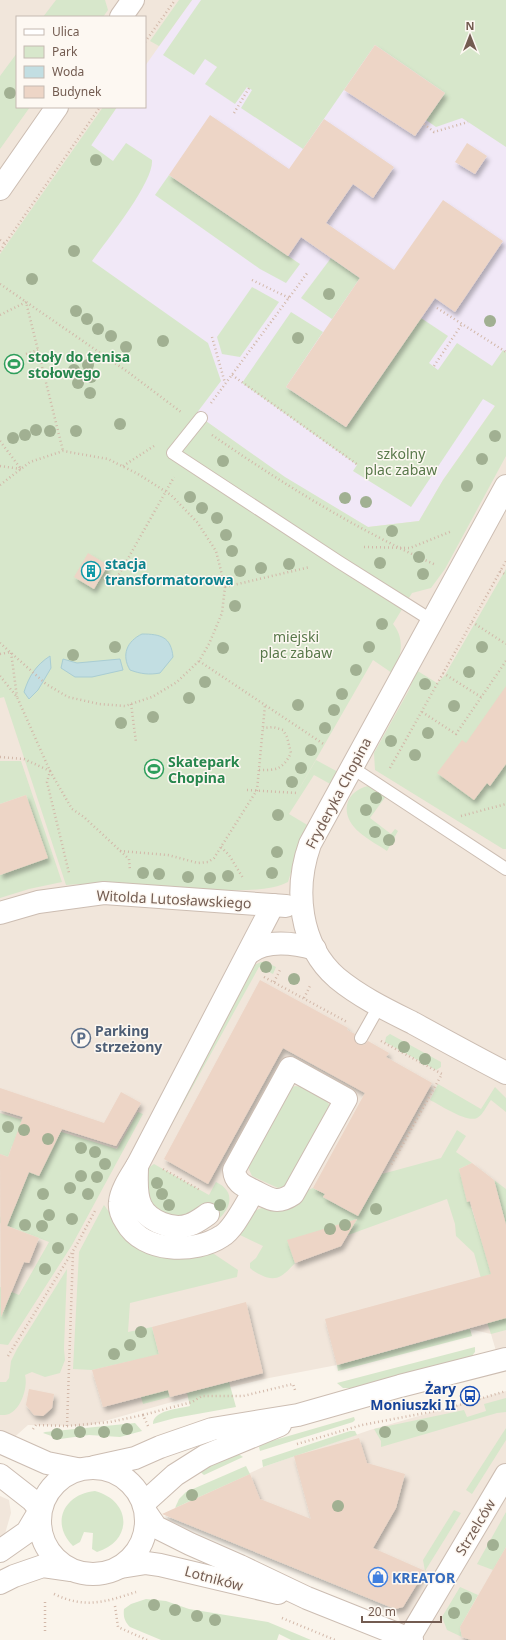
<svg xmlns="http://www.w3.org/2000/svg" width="506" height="1640" viewBox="0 0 506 1640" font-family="'Noto Sans',sans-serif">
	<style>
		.residential { fill: #f1e6db; fill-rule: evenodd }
		.education { fill: #f1e8f7 }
		.green { fill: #d7e7cb }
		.water { fill: #c2dee2; stroke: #a9cdd3 }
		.building { fill: #edd5c6; filter: url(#shadow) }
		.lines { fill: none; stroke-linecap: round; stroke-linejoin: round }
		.service-casing { stroke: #ccbdb2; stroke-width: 14 }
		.minor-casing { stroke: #ccbdb2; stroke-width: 24 }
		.tertiary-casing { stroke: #ccbdb2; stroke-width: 24 }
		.path { stroke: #d2b8a9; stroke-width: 2.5; stroke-dasharray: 1 3; stroke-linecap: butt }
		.service { stroke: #fff; stroke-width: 12 }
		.minor { stroke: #fff; stroke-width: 22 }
		.tertiary { stroke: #fff; stroke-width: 22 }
		.tree { fill: #a1b092 }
		.labels { text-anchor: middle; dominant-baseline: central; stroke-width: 3; stroke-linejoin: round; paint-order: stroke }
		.leisure-label { font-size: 14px; font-weight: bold; fill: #27864d; stroke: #fdf8f2; text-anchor: start }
		.park-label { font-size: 14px; fill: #58784a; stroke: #fdf8f2 }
		.culture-label { font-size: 14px; font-weight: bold; fill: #0d838f; stroke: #fdf8f2; text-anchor: start }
		.street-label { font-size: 14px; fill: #735c51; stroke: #fdf8f2 }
		.service-label { font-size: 14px; font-weight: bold; fill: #4e5e75; stroke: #fdf8f2; text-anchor: start }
		.transit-label { font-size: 14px; font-weight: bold; fill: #164399; stroke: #fdf8f2; text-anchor: end }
		.shop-label { font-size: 14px; font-weight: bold; fill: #366cbe; stroke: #fdf8f2; text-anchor: start }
	</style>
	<defs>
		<filter id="shadow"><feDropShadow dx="2.5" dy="4.5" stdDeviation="2" flood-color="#0004"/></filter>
	</defs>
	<rect width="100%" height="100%" fill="#faf4eb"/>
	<g class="residential">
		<path d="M 0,0 L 506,0 L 506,1359 L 499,1361 L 491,1334 L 470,1329 L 337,1365 L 264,1379 L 193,1396 L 87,1426 L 28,1425 L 0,1450 ZM 17,17 L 145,17 L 145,107 L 17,107 Z"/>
		<polygon points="506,1391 506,1640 408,1640 395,1609 177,1520 175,1508 263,1467 370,1430"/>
		<polygon points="0,1496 9,1500 11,1513 0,1551"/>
	</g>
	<polygon class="education" points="192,0 506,0 506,390 443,480 419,521 368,527 284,477 1,275 117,107 145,107 145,66"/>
	<g class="green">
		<polygon points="56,0 105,0 108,10 103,17 43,17"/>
		<polygon points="179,0 192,0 159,46 150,41"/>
		<polygon points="201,0 506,0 506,147 462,118 436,127 426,120 445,93 375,45 303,149 241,108 252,90 247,87 235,104 205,84 217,67 205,59 194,75 163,55"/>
		<polygon points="17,53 17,107 30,107 0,149 0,76"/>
		<path d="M 103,107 L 117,107 L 84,156 L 91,145 L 113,161 L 126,143 L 152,160 C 154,182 106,241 92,261 L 208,343 L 221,381 L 196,414 L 285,477 L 368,527 L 419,521 L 443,480 L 495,406 L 483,399 L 411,507 L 353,471 L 357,465 L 242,383 L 291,312 L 323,332 L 286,387 L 346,427 L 421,318 L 448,336 L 429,363 L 438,370 L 457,343 L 492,366 L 503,350 L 506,352 L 506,456 L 445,569 L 431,588 L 412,593 L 393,624 C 405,638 402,658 392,673 L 373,660 L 291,803 L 316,760 L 340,773 L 332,785 L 314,775 L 289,814 L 309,826 L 298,849 L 288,882 C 258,898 184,886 148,885 C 121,883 93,883 66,885 L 4,697 L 0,698 L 0,254 Z"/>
		<polygon points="169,175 300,264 286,283 260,269 155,195"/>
		<polygon points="331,258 360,278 332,319 301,298"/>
		<polygon points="252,287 279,302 240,357 222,354 217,337"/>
		<polygon points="506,569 506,849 503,849 375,770 374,753 409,690 416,670 437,683 445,675"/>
		<polygon points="0,761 21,761 62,882 29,889 0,898 0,875 47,858 26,795 0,804"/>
		<path d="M 368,786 L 386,796 L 370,818 L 391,834 L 395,829 L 398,831 L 387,851 C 378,845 360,835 354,827 C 340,810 347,791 368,786 Z"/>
		<polygon points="261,962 270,964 276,967 273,974 259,967 157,1151 154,1148 254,965"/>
		<polygon points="390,1034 441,1062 441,1067 436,1070 385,1042 386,1037"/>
		<path d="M 438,1084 L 481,1109 L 495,1087 L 506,1098 L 506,1112 L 491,1100 C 487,1105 483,1115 477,1118 C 467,1123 440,1105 430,1100 Z"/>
		<path d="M 295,1086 C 305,1086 329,1097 330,1108 L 285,1186 L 278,1188 L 252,1176 L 247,1165 L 291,1088 Z"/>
		<polygon points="138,1112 143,1114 72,1245 8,1345 0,1344 0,1287 19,1295 49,1242 0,1223 0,1218 7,1203 15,1207 29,1172 39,1175 47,1160 12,1146 8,1157 0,1154 0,1113 117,1149"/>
		<path d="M 457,1130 L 466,1136 L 456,1152 L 472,1163 L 459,1169 L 506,1318 L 506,1330 L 491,1334 L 482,1308 L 482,1282 L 474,1253 L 456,1236 L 455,1224 L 447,1199 L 329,1242 L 288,1241 L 295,1263 C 284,1275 277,1283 261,1275 C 257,1273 253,1271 250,1268 L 250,1263 L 256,1258 L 263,1246 L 240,1235 L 237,1231 L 249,1213 L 313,1188 L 325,1194 L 323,1197 L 350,1212 L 361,1211 L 382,1174 L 441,1158 Z"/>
		<path d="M 154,1164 L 209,1195 L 216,1182 C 237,1192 231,1210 215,1222 L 160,1214 L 148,1198 L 147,1169 Z"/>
		<polygon points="494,1180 506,1189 506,1225"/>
		<polygon points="104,1205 122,1230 208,1250 238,1270 237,1277 130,1303 128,1332 152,1327 170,1397 143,1404 131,1361 92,1370 73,1369 79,1252"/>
		<path d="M 67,1269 L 64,1349 L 65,1360 L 60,1373 L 45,1377 L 32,1372 L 25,1375 C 28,1386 22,1408 9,1414 C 7,1415 3,1415 0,1415 L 0,1382 L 6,1382 L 9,1378 L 11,1361 L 17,1349 Z"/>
		<polygon points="470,1329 472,1336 338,1371 337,1365"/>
		<polygon points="475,1347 475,1352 471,1357 356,1388 343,1388 337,1383"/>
		<path d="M 229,1382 L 236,1407 L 175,1418 L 153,1424 C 153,1410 179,1409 190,1406 L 187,1393 Z"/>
		<polygon points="506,1398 506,1412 497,1413 381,1447 381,1441 374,1429 464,1410 467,1417 486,1411 484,1404"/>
		<polygon points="354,1417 355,1420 353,1422 260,1451 259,1447 261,1444"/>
		<polygon points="135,1423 142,1431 120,1437 89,1435 60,1439 43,1433 45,1432"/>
		<polygon points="506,1428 506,1440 472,1494 466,1490"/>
		<polygon points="350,1431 355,1431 357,1435 263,1467 262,1460"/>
		<polygon points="237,1453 243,1457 204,1475 198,1470"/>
		<polygon points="246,1466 250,1474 175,1508 179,1499 186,1492"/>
		<path d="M 95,1491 C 132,1501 133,1541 97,1552 L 92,1549 L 93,1533 L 84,1532 L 80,1542 L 73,1546 C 50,1523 64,1494 95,1491 Z"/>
		<polygon points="454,1510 461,1513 425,1571 423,1560"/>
		<polygon points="506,1512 506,1547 493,1570 477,1564"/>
		<polygon points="460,1587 478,1595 460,1627 462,1637 447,1630 442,1617"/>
		<path d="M 146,1599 L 166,1601 L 189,1609 L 268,1622 L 311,1640 L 291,1640 L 279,1634 L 277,1640 L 161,1640 L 130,1627 C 125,1622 123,1617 124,1609 L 131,1604 Z"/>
	</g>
	<g class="water">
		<path d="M 142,634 C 161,634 171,637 173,657 L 160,673 C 149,675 141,674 130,670 C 121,655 127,641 142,634 Z"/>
		<path d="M 50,656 L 51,668 L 38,690 L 29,699 L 24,692 C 29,676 36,665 50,656 Z"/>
		<polygon points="63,659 77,663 120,659 123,670 92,677 75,677 61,668"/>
	</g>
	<g class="building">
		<polygon points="375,45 445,93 415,136 344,90"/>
		<polygon points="210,115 289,169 324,119 394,167 373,198 353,184 326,223 394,270 443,200 503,241 455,312 435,298 346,427 286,387 360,278 301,237 288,256 169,175"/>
		<polygon points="467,143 487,156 475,174 455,162"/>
		<polygon points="88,553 108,565 94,589 74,577"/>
		<polygon points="506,686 506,764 490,786 487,783 474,800 437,773 462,740 466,743"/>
		<polygon points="26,795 48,858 0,875 0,804"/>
		<polygon points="260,980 348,1028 347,1030 355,1034 354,1038 357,1044 364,1045 368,1041 389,1053 386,1057 432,1083 358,1216 323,1197 325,1194 313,1188 365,1093 283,1048 208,1184 164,1159"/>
		<polygon points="0,1088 104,1123 121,1092 141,1103 116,1146 62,1129 39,1176 29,1172 7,1226 39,1238 29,1263 24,1262 1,1317 0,1154 8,1157 23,1117 0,1110"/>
		<polygon points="472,1163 494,1180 506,1225 506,1318 337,1365 325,1319 491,1274 470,1201 467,1202 459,1169"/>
		<polygon points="357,1219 341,1246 295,1263 287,1240"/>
		<polygon points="246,1302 263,1373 170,1397 168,1390 103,1407 92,1370 159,1354 152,1327"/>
		<polygon points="29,1389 54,1394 52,1408 43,1416 34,1415 26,1405"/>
		<polygon points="359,1438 367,1463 405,1474 396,1508 373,1548 425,1571 403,1607 395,1609 162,1514 250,1474 260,1499 311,1519 294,1456"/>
		<polygon points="506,1547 506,1640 471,1640 462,1637 460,1627"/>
	</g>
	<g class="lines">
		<g class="service-casing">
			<g id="service">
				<polyline points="201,418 173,453 339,562 431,620"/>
				<polyline points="351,767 506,869"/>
				<polyline points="361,1038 379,1006"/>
			</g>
		</g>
		<g class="minor-casing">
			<g id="minor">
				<polyline points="121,17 133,0"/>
				<polyline points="0,189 57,107"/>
				<path d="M 506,486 L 310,844 C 294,889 299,945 337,978 C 360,997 387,1010 413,1023 C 444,1040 475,1057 506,1073"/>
				<polyline points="0,913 38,902 104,893 286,906"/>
				<path d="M 249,953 C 266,939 295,943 315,949"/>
				<path d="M 137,1166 C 131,1176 121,1190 120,1202 C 119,1209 122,1216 126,1222 C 143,1253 195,1254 222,1236 C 234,1229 246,1203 254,1191 C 270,1199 277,1205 293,1194 L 346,1099 L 290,1068 L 234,1170 C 235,1183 244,1186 254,1191"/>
				<path d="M 208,1214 C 202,1218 196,1223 189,1225 C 173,1231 148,1221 141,1206 C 135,1194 137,1179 137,1166 L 273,905"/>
				<polyline points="0,1442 47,1463 77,1469"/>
				<polyline points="0,1475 32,1500 40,1510"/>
				<polyline points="408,1640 506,1475"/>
			</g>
		</g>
		<g class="tertiary-casing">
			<g id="tertiary">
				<polyline points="94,1467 135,1458 160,1447 212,1429 298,1415 400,1386 506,1359"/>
				<circle cx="93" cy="1521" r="53"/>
				<polyline points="144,1503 175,1475 205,1456 280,1425"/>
				<polyline points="147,1514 156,1527 190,1544 240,1566 307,1598 412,1640"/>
				<polyline points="0,1551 27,1532 40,1510"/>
				<polyline points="121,1567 146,1563 160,1565 278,1593"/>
				<polyline points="0,1583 14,1576 43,1566 71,1570"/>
			</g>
		</g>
		<g class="path">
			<polyline points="145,42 175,0"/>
			<polyline points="234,113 249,88"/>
			<polyline points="424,124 434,132 468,122"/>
			<polyline points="0,240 5,244"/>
			<polyline points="0,251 100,107"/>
			<polyline points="252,280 289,298"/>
			<polyline points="0,284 128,372 181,412"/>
			<polyline points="437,308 506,352"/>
			<polyline points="0,315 26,302 63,451"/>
			<polyline points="212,337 225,383"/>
			<polyline points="26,354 38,350"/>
			<polyline points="434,366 462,324"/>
			<polyline points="232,375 358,465"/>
			<polyline points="211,403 308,272"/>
			<path d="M 212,435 C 283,484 357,530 436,565"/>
			<polyline points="0,441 21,469"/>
			<polyline points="0,466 21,469"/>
			<polyline points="123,466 154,446"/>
			<polyline points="0,485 30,462 63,451 108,459 138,474 171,495 197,522 216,551 225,587 222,613 209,644 199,661 177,682 152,697 125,706 99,704 68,697 46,684 0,643"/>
			<polyline points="364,547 410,548 452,531"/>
			<polyline points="500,571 506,575"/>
			<polyline points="113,585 174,477"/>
			<polyline points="225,587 310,567"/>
			<polyline points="472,622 506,644"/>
			<polyline points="0,654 11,652 17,697"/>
			<polyline points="199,661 325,745"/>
			<polyline points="443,673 481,697"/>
			<polyline points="0,676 17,697 50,771 72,809 84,817 129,859 130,870"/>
			<polyline points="131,704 136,742"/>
			<polyline points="422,712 456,734 506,661"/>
			<polyline points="0,757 24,759 50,771 47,782 69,873"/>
			<polyline points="390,768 506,561"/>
			<path d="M 259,770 C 277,770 282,770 291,753 L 287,737 L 283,730 L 273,727 L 263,728"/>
			<polyline points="247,790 298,793"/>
			<polyline points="461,816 506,804"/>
			<polyline points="221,847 229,855 243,878"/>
			<polyline points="120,851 168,855 198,863 208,862 214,858 257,790 265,705"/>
			<polyline points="264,977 347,1022"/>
			<polyline points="274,982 281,968"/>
			<polyline points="304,998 310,986"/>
			<polyline points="381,1041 442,1074 390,1167"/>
			<polyline points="163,1169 200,1190"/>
			<polyline points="8,1356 76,1246 95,1211"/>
			<polyline points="143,1415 192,1402 202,1396 243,1396 293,1384 295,1390"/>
			<polyline points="67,1426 110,1422 143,1415 148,1426"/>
			<polyline points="33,1429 36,1425 67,1426 73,1252"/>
			<polyline points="297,1444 362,1425 446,1409 506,1391"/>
			<path d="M 54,1594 C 85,1609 105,1602 136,1592"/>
			<polyline points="115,1606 118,1627 147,1640"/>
			<polyline points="282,1618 335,1640"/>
			<polyline points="45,1631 45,1599"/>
		</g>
		<use href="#service" class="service"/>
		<use href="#minor" class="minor"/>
		<use href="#tertiary" class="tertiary"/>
	</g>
	<g class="tree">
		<circle cx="10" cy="93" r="6"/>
		<circle cx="96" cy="160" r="6"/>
		<circle cx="74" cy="251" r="6"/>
		<circle cx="32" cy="279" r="6"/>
		<circle cx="329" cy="294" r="6"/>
		<circle cx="76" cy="311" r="6"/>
		<circle cx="87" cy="319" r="6"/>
		<circle cx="490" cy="321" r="6"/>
		<circle cx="98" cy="329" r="6"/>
		<circle cx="111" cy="336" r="6"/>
		<circle cx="298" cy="338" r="6"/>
		<circle cx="163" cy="341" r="6"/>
		<circle cx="126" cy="347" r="6"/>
		<circle cx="88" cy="365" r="6"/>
		<circle cx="74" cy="370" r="6"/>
		<circle cx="91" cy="377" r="6"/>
		<circle cx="78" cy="383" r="6"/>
		<circle cx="90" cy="393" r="6"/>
		<circle cx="120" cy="424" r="6"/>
		<circle cx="36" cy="430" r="6"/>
		<circle cx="50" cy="431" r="6"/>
		<circle cx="76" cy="431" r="6"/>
		<circle cx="25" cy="435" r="6"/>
		<circle cx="495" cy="436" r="6"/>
		<circle cx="13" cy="438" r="6"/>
		<circle cx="482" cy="459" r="6"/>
		<circle cx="223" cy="461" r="6"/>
		<circle cx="467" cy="486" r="6"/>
		<circle cx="190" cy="497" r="6"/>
		<circle cx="345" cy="498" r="6"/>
		<circle cx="366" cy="502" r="6"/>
		<circle cx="202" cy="508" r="6"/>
		<circle cx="217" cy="518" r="6"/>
		<circle cx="392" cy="531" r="6"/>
		<circle cx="226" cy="535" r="6"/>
		<circle cx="232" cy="551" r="6"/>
		<circle cx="419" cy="557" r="6"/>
		<circle cx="380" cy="563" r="6"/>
		<circle cx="289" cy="564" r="6"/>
		<circle cx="261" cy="568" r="6"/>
		<circle cx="240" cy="571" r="6"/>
		<circle cx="423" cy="574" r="6"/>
		<circle cx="235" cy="606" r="6"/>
		<circle cx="382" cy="624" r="6"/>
		<circle cx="115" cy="647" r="6"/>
		<circle cx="369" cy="647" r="6"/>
		<circle cx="482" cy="647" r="6"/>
		<circle cx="223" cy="648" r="6"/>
		<circle cx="73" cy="655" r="6"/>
		<circle cx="356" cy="670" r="6"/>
		<circle cx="469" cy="672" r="6"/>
		<circle cx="205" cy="682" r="6"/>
		<circle cx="425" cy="684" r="6"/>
		<circle cx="342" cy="694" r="6"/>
		<circle cx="189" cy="698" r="6"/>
		<circle cx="298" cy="705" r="6"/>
		<circle cx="454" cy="706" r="6"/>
		<circle cx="334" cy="710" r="6"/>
		<circle cx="153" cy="717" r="6"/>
		<circle cx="121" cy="723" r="6"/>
		<circle cx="325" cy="728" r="6"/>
		<circle cx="428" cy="733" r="6"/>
		<circle cx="391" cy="741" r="6"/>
		<circle cx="311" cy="750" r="6"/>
		<circle cx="415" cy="755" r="6"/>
		<circle cx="301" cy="768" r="6"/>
		<circle cx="292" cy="782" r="6"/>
		<circle cx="376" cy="798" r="6"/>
		<circle cx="366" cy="810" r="6"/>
		<circle cx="278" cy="815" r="6"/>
		<circle cx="375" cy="832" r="6"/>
		<circle cx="389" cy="840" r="6"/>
		<circle cx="277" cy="852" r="6"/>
		<circle cx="143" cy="873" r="6"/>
		<circle cx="272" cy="873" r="6"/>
		<circle cx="159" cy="874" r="6"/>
		<circle cx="228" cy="876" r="6"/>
		<circle cx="188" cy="877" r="6"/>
		<circle cx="210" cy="878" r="6"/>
		<circle cx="266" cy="967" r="6"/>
		<circle cx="294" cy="979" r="6"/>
		<circle cx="404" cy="1047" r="6"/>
		<circle cx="425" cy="1059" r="6"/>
		<circle cx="8" cy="1127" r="6"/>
		<circle cx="24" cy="1130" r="6"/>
		<circle cx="48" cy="1139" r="6"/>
		<circle cx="81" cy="1148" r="6"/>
		<circle cx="95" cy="1152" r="6"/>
		<circle cx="105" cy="1164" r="6"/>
		<circle cx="81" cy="1176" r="6"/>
		<circle cx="97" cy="1177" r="6"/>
		<circle cx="157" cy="1183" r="6"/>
		<circle cx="70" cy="1188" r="6"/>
		<circle cx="43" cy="1194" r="6"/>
		<circle cx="88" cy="1194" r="6"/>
		<circle cx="162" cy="1194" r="6"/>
		<circle cx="169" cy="1205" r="6"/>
		<circle cx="220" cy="1205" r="6"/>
		<circle cx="376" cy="1209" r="6"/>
		<circle cx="49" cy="1215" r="6"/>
		<circle cx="72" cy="1219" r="6"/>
		<circle cx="25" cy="1225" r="6"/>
		<circle cx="345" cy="1225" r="6"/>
		<circle cx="42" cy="1226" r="6"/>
		<circle cx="330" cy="1229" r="6"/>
		<circle cx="58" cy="1248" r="6"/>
		<circle cx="45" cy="1269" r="6"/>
		<circle cx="141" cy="1332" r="6"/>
		<circle cx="130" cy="1345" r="6"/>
		<circle cx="114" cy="1354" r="6"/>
		<circle cx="422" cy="1426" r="6"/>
		<circle cx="127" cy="1429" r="6"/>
		<circle cx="80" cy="1432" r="6"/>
		<circle cx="104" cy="1432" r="6"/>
		<circle cx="385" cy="1432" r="6"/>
		<circle cx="57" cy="1434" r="6"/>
		<circle cx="192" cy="1495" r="6"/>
		<circle cx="338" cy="1506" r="6"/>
		<circle cx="493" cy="1545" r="6"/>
		<circle cx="466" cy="1598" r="6"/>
		<circle cx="154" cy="1605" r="6"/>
		<circle cx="175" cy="1610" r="6"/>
		<circle cx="454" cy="1613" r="6"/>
		<circle cx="197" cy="1616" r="6"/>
		<circle cx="215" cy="1620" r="6"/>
	</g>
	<defs>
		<g id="stadium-ring" transform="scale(1)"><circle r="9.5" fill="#fdf8f2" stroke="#2e9e5b" stroke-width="1.5"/><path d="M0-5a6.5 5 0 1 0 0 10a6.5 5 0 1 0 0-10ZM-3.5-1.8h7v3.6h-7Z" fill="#2e9e5b"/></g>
		<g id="building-ring" transform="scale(1)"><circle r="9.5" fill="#fdf8f2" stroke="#0f9aa8" stroke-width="1.5"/><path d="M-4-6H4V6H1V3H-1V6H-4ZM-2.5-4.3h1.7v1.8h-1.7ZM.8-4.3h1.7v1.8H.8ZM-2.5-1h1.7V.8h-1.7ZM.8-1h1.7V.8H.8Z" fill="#0f9aa8"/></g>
		<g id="parking-ring" transform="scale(1)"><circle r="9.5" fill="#fdf8f2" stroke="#5c6f8a" stroke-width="1.5"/><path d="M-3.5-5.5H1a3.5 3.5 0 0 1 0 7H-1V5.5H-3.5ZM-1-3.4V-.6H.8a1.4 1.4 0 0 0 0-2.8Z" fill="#5c6f8a"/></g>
		<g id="bus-ring" transform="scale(1)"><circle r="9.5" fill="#fdf8f2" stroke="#1a4fb4" stroke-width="1.5"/><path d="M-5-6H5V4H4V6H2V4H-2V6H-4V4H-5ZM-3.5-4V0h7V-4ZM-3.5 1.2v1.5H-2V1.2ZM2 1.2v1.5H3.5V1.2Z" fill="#1a4fb4"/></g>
		<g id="shop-ring" transform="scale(1)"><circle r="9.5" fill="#fdf8f2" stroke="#3f7fe0" stroke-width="1.5"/><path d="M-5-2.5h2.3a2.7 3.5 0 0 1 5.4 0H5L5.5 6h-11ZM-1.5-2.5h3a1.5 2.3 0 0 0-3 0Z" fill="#3f7fe0"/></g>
	</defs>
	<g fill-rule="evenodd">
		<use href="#stadium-ring" x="14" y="364"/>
		<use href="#building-ring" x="91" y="571"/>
		<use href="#stadium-ring" x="154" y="769"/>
		<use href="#parking-ring" x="81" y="1038"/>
		<use href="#bus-ring" x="470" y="1396"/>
		<use href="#shop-ring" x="378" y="1577"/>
	</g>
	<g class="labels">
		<g class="leisure-label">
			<text x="28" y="356">stoły do tenisa<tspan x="28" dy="16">stołowego</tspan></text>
			<text x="168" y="761">Skatepark<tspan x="168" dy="16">Chopina</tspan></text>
		</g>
		<g class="park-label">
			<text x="401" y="453">szkolny<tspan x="401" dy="16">plac zabaw</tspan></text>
			<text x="296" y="636">miejski<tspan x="296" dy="16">plac zabaw</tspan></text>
		</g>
		<g class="culture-label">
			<text x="105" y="563">stacja<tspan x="105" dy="16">transformatorowa</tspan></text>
		</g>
		<g class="street-label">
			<text transform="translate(338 793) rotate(-62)">Fryderyka Chopina</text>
			<text transform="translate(174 899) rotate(3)">Witolda Lutosławskiego</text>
			<text transform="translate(475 1527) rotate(-59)">Strzelców</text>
			<text transform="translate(214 1578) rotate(15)">Lotników</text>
		</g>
		<g class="service-label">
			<text x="95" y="1030">Parking<tspan x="95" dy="16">strzeżony</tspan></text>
		</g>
		<g class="transit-label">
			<text x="456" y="1388">Żary<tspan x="456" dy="16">Moniuszki II</tspan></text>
		</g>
		<g class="shop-label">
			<text x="392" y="1577">KREATOR</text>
		</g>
	</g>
	<rect x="16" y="16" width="130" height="92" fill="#fdf8f2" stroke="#c6bab2"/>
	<rect x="24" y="29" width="20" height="6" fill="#ffffff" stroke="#c6bab2"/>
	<text x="52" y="36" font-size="12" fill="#735c51">Ulica</text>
	<rect x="24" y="46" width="20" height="12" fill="#d7e7cb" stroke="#c6bab2"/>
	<text x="52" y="56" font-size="12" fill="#735c51">Park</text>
	<rect x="24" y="66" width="20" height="12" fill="#c2dee2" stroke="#c6bab2"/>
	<text x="52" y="76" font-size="12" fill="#735c51">Woda</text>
	<rect x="24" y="86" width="20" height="12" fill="#edd5c6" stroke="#c6bab2"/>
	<text x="52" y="96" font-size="12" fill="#735c51">Budynek</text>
	<g transform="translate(470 36)" stroke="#fdf8f2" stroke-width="3" paint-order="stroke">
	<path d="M0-3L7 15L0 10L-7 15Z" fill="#735c51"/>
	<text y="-6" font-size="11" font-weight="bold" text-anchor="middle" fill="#735c51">N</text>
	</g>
	<path d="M362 1616v6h79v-6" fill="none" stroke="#735c51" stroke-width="2"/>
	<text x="368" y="1616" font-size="12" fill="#735c51" stroke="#fdf8f2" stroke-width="3" paint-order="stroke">20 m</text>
</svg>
